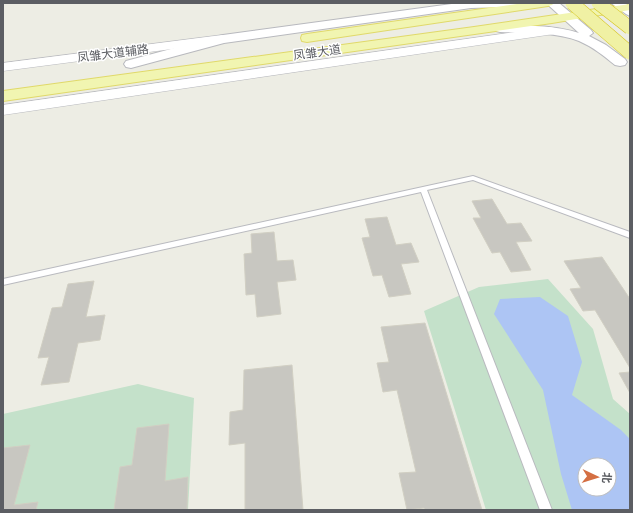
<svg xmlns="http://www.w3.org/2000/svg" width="633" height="513" viewBox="0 0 633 513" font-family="Montserrat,'Noto Sans SC',sans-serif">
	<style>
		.green { fill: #c4e1ca; fill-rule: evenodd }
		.water { fill: #adc5f4; fill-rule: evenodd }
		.building { fill: #c8c7c1; stroke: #d1cfc3 }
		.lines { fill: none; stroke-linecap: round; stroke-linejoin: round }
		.service-casing { stroke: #b9babf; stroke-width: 2 }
		.tertiary-casing { stroke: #b9babf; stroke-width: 1 }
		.secondary-casing { stroke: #b8b9be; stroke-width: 2 }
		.primary-casing { stroke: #e0d96a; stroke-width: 2 }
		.service { fill: #fff; fill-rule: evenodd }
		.tertiary { fill: #fff; fill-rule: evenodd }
		.secondary { fill: #fff; fill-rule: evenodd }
		.primary { fill: #f1f5b1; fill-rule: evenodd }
		.trunk-bridge-casing { stroke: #d5c41c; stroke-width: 14; stroke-linecap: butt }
		.trunk-bridge { stroke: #f0f1a4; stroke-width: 13 }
		.labels { text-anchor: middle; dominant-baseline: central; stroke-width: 3; stroke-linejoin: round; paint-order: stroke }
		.far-street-label { font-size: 12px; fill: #5c5e63; stroke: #fff }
	</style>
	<rect width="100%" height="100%" fill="#edede4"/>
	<g class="green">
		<path d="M 548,279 L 593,329 L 613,399 L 630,414 L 630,510 L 486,510 L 424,311 L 479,287 ZM 585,465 L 609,465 L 609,489 L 585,489 Z"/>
		<polygon points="138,384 194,398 188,510 3,510 3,414"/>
	</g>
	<path class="water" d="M 540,297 L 568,316 L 582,362 L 572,395 L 621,430 L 630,439 L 630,510 L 572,510 L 561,474 L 543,390 L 494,314 L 500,299 ZM 585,465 L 609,465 L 609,489 L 585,489 Z"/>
	<g class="building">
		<polygon points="492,199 507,224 521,223 532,241 516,242 531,270 511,272 500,252 492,253 473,218 481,218 472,201"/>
		<polygon points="387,217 396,245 411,243 419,262 401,264 411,294 389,297 382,275 373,276 362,238 370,237 365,219"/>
		<polygon points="274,232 277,261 293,260 296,280 277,282 281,314 257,317 255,294 246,295 244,254 252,253 251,234"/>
		<polygon points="602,257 630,299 630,368 595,310 583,311 570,289 581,288 564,261"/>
		<polygon points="94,281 86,317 105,315 100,340 78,343 69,382 41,385 49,357 38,358 52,308 62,307 68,284"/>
		<polygon points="425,323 482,510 425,510 424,508 407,510 399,473 416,472 397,390 383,392 377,363 389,362 381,327"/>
		<polygon points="292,365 303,510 245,510 245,443 229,445 230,412 243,410 244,370"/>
		<polygon points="630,372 630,393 619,373"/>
		<polygon points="169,424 165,481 188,477 187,510 114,510 120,467 132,465 137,428"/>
		<polygon points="30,445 14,505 38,502 36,510 3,510 3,448"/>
	</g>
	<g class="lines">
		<g class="service-casing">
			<polygon id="service" points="473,176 630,232 630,238 473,180 427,190 552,510 540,510 421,192 3,285 3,279"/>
		</g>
		<g class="tertiary-casing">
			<g id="tertiary">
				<polygon points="550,27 554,28 556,31 554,34 3,115 3,105"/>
				<polygon points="222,35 226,36 228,39 226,42 3,71 3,63"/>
			</g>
		</g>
		<g class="secondary-casing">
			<g id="secondary">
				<polygon points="459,3 540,3 538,5 534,6 471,8 224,43 131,68 126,67 124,64 126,61 223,35"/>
				<path d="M 546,3 L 559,3 L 591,30 L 593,33 L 589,36 L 606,45 L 625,59 L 627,62 L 625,65 L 620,66 L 615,65 C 604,56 593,47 579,41 C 555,32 526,33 500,32 L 496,31 L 494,28 L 496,25 L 500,24 C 527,26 554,25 579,33 Z"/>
				<polygon points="611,3 625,3 630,7 630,16 626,14"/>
			</g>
		</g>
		<g class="primary-casing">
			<g id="primary">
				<polygon points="524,3 554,3 552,5 548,6 307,42 302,41 301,38 302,35 307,34"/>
				<polygon points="630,4 630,10 552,23 3,101 3,91 474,27"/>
			</g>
		</g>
		<use href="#service" class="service"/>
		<use href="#tertiary" class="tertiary"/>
		<use href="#secondary" class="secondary"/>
		<use href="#primary" class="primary"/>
		<g class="trunk-bridge-casing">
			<g id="trunk-bridge">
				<polyline points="572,3 630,53"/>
				<polyline points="598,3 630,28"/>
			</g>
		</g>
		<use href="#trunk-bridge" class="trunk-bridge"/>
	</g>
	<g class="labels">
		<g class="far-street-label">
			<text transform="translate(317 52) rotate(-8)">凤雏大道</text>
			<text transform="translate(113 53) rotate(-7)">凤雏大道辅路</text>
		</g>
	</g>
	<rect width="633" height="513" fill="none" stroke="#5c5e63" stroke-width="8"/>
	<g transform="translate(597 477) rotate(94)"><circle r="19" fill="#ffffff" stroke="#bebfc1"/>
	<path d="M0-3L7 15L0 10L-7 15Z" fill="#d46f43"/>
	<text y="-6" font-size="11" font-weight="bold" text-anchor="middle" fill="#5c5e63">北</text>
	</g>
</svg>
